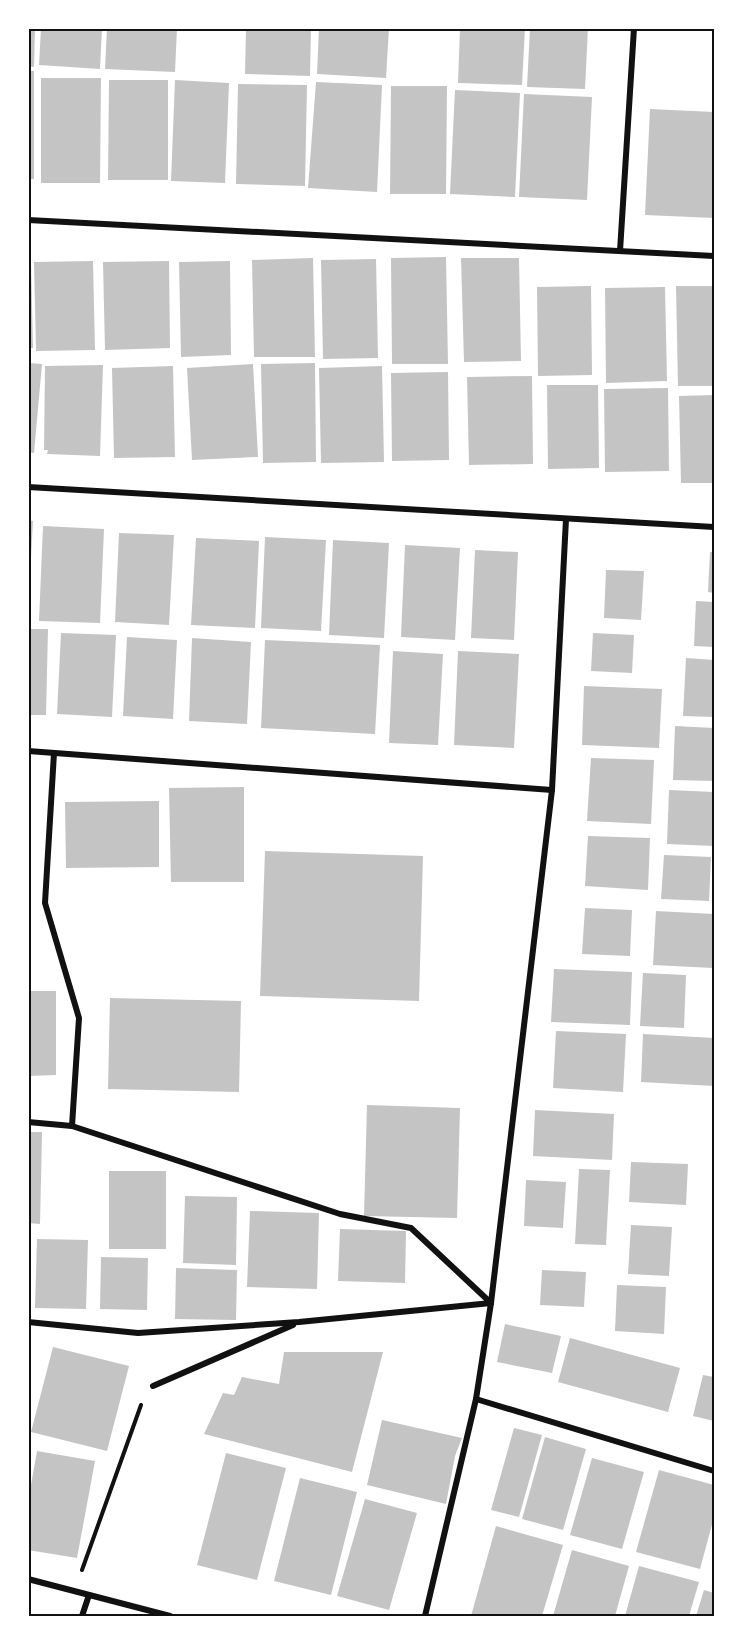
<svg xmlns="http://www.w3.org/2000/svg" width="743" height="1645" viewBox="0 0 743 1645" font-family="Lora,serif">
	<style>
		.building { fill: #c4c4c4 }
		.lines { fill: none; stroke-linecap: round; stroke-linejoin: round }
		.path { stroke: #111; stroke-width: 4 }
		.minor { stroke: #111; stroke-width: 6 }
		.neatline { fill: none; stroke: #111; stroke-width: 2 }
	</style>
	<rect width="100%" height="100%" fill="#fff"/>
	<g class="building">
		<polygon points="28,28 35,28 34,67 28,66"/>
		<polygon points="41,28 102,28 100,69 39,65"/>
		<polygon points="107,28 177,28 175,72 105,69"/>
		<polygon points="246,28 311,28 310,76 245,74"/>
		<polygon points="319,28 389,28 386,78 317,74"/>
		<polygon points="460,28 525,28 522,85 458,83"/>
		<polygon points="530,28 588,28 585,89 527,87"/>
		<rect x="28" y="71" width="6" height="108"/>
		<polygon points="41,78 101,78 100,183 41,183"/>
		<polygon points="109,80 168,80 168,180 108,180"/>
		<polygon points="175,80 229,83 225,183 171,181"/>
		<polygon points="316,82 382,85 377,192 308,188"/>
		<polygon points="238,84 307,85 305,186 236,184"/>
		<polygon points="391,86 447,86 446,194 390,194"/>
		<polygon points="455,90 520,93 515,197 450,194"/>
		<polygon points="524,94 592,97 587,200 519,197"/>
		<polygon points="650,109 714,112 714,218 645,215"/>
		<polygon points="446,257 448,364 392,364 391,258"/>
		<polygon points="313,258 315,357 254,357 252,260"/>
		<polygon points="461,258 519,258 521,361 464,362"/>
		<polygon points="376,259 378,358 323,359 321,260"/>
		<polygon points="28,261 31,261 33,348 28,348"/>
		<polygon points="93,261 95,350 36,351 34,262"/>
		<polygon points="169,261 170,348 105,350 103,262"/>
		<polygon points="230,261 231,355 181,357 179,262"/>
		<polygon points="591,286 592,375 538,376 537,287"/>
		<polygon points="676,286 714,286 714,386 678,386"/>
		<polygon points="665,287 667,381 606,383 605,288"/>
		<polygon points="28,363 42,364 34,453 28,452"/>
		<polygon points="315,363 316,462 263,463 261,364"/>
		<polygon points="253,364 258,457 192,460 187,368"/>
		<polygon points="103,365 100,456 47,454 48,450 44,450 45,366"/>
		<polygon points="173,366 175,457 114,458 112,368"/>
		<polygon points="382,366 384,462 321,463 319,368"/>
		<polygon points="448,372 449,460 392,461 391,373"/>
		<polygon points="532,376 533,464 469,465 467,377"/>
		<polygon points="547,385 598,385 599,468 548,469"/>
		<polygon points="668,388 669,471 605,472 604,389"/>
		<polygon points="714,395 714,483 681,483 679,396"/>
		<polygon points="28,520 33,521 30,575 28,575"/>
		<polygon points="43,526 104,529 100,623 39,621"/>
		<polygon points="119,533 174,535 169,625 115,622"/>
		<polygon points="265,537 326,540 321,631 261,628"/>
		<polygon points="196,538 259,541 255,628 191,625"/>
		<polygon points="333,540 389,543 384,638 329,635"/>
		<polygon points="405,545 460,548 455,640 401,637"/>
		<polygon points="475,550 518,552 514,640 471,638"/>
		<polygon points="710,552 714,552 714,593 708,592"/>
		<polygon points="606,570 644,571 641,620 604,618"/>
		<polygon points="696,601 714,602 714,647 694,646"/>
		<polygon points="28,629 48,629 46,715 28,715"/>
		<polygon points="61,633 116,635 112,717 57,714"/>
		<polygon points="593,633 634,635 632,673 591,671"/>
		<polygon points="127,637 177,640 173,719 123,716"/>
		<polygon points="192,638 251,642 247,724 189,721"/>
		<polygon points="265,640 380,645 375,734 261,728"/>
		<polygon points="393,651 443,654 438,745 389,743"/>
		<polygon points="458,651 519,654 514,748 454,745"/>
		<polygon points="686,658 714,660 714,717 683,716"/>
		<polygon points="584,686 662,689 659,748 582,745"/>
		<polygon points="675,726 714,728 714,781 673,780"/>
		<polygon points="591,758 654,760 651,824 587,821"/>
		<polygon points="244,787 244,882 171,882 169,788"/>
		<polygon points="669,790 714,792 714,846 667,844"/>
		<polygon points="159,801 159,867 66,868 65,802"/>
		<polygon points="588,836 650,838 648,890 585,886"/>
		<polygon points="265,851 423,856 419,1001 260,996"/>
		<polygon points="664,855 711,857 709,901 661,899"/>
		<polygon points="585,908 632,910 630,956 582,954"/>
		<polygon points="656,911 714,914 713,968 653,965"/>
		<polygon points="554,969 632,972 630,1025 551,1022"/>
		<polygon points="643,973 686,975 684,1028 640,1026"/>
		<polygon points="28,991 56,991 56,1075 28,1076"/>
		<polygon points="110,998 241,1001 239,1092 108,1089"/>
		<polygon points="556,1031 626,1034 623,1092 553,1088"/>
		<polygon points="643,1034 714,1038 714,1086 641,1082"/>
		<polygon points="367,1105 460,1108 457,1218 364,1216"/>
		<polygon points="535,1110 614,1114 612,1160 533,1156"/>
		<polygon points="28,1132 42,1132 40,1224 28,1223"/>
		<polygon points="631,1162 688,1164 686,1205 629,1202"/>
		<polygon points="579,1169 610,1170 606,1245 575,1244"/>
		<rect x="109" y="1171" width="57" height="78"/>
		<polygon points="526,1180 566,1182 563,1228 524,1226"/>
		<polygon points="185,1196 237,1197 236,1265 183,1263"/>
		<polygon points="250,1211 319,1213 317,1289 247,1287"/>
		<polygon points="631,1225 672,1227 669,1276 628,1274"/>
		<polygon points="340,1229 406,1231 405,1283 338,1281"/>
		<polygon points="37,1239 88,1240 86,1309 35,1308"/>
		<polygon points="101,1257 148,1258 147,1310 100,1309"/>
		<polygon points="176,1268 237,1270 236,1320 175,1319"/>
		<polygon points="542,1270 586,1272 584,1307 540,1305"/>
		<polygon points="617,1285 666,1287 664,1334 615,1331"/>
		<polygon points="505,1324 561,1336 552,1373 497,1362"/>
		<polygon points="570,1338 680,1368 668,1412 558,1382"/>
		<polygon points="53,1347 129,1366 107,1451 31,1432"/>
		<polygon points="284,1352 383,1352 352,1472 204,1434 223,1393 234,1395 242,1377 279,1384"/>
		<polygon points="703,1375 714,1377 714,1421 693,1416"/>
		<polygon points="382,1420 462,1438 455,1456 446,1504 367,1485"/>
		<polygon points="514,1428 542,1435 519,1517 491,1510"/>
		<polygon points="545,1437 586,1449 563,1530 522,1519"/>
		<polygon points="37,1451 95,1461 77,1558 28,1550 28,1502"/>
		<polygon points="226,1453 286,1468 257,1580 197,1565"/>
		<polygon points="592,1458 644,1472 622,1549 570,1535"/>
		<polygon points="659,1470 714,1485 714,1517 700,1569 636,1552"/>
		<polygon points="300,1478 357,1492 331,1595 274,1581"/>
		<polygon points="365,1499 417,1513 389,1610 337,1596"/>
		<polygon points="496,1526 563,1545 542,1616 471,1616"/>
		<polygon points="572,1550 629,1566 615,1616 553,1616"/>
		<polygon points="639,1566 699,1582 689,1616 625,1616"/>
		<polygon points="704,1590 714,1593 714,1616 696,1616"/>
	</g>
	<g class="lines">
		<polyline class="path" points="82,1570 141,1405"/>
		<g class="minor">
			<polyline points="28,220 714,256"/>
			<polyline points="620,251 634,28"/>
			<polyline points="28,487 714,527"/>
			<polyline points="28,751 552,790"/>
			<polyline points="54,753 45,903 79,1018 72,1126"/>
			<polyline points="28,1122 72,1126 340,1214 411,1228 491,1303"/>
			<polyline points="28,1322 138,1333 299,1322 491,1303"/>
			<polyline points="153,1386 293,1325"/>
			<polyline points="476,1399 714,1471"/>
			<polyline points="28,1579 170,1616"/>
			<polyline points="82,1616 89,1595"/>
			<polyline points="425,1616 476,1399 491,1303 552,790 566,519"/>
		</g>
	</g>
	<rect width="743" height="1645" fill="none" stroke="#ffffff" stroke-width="60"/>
	<rect x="30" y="30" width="683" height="1585" class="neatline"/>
</svg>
